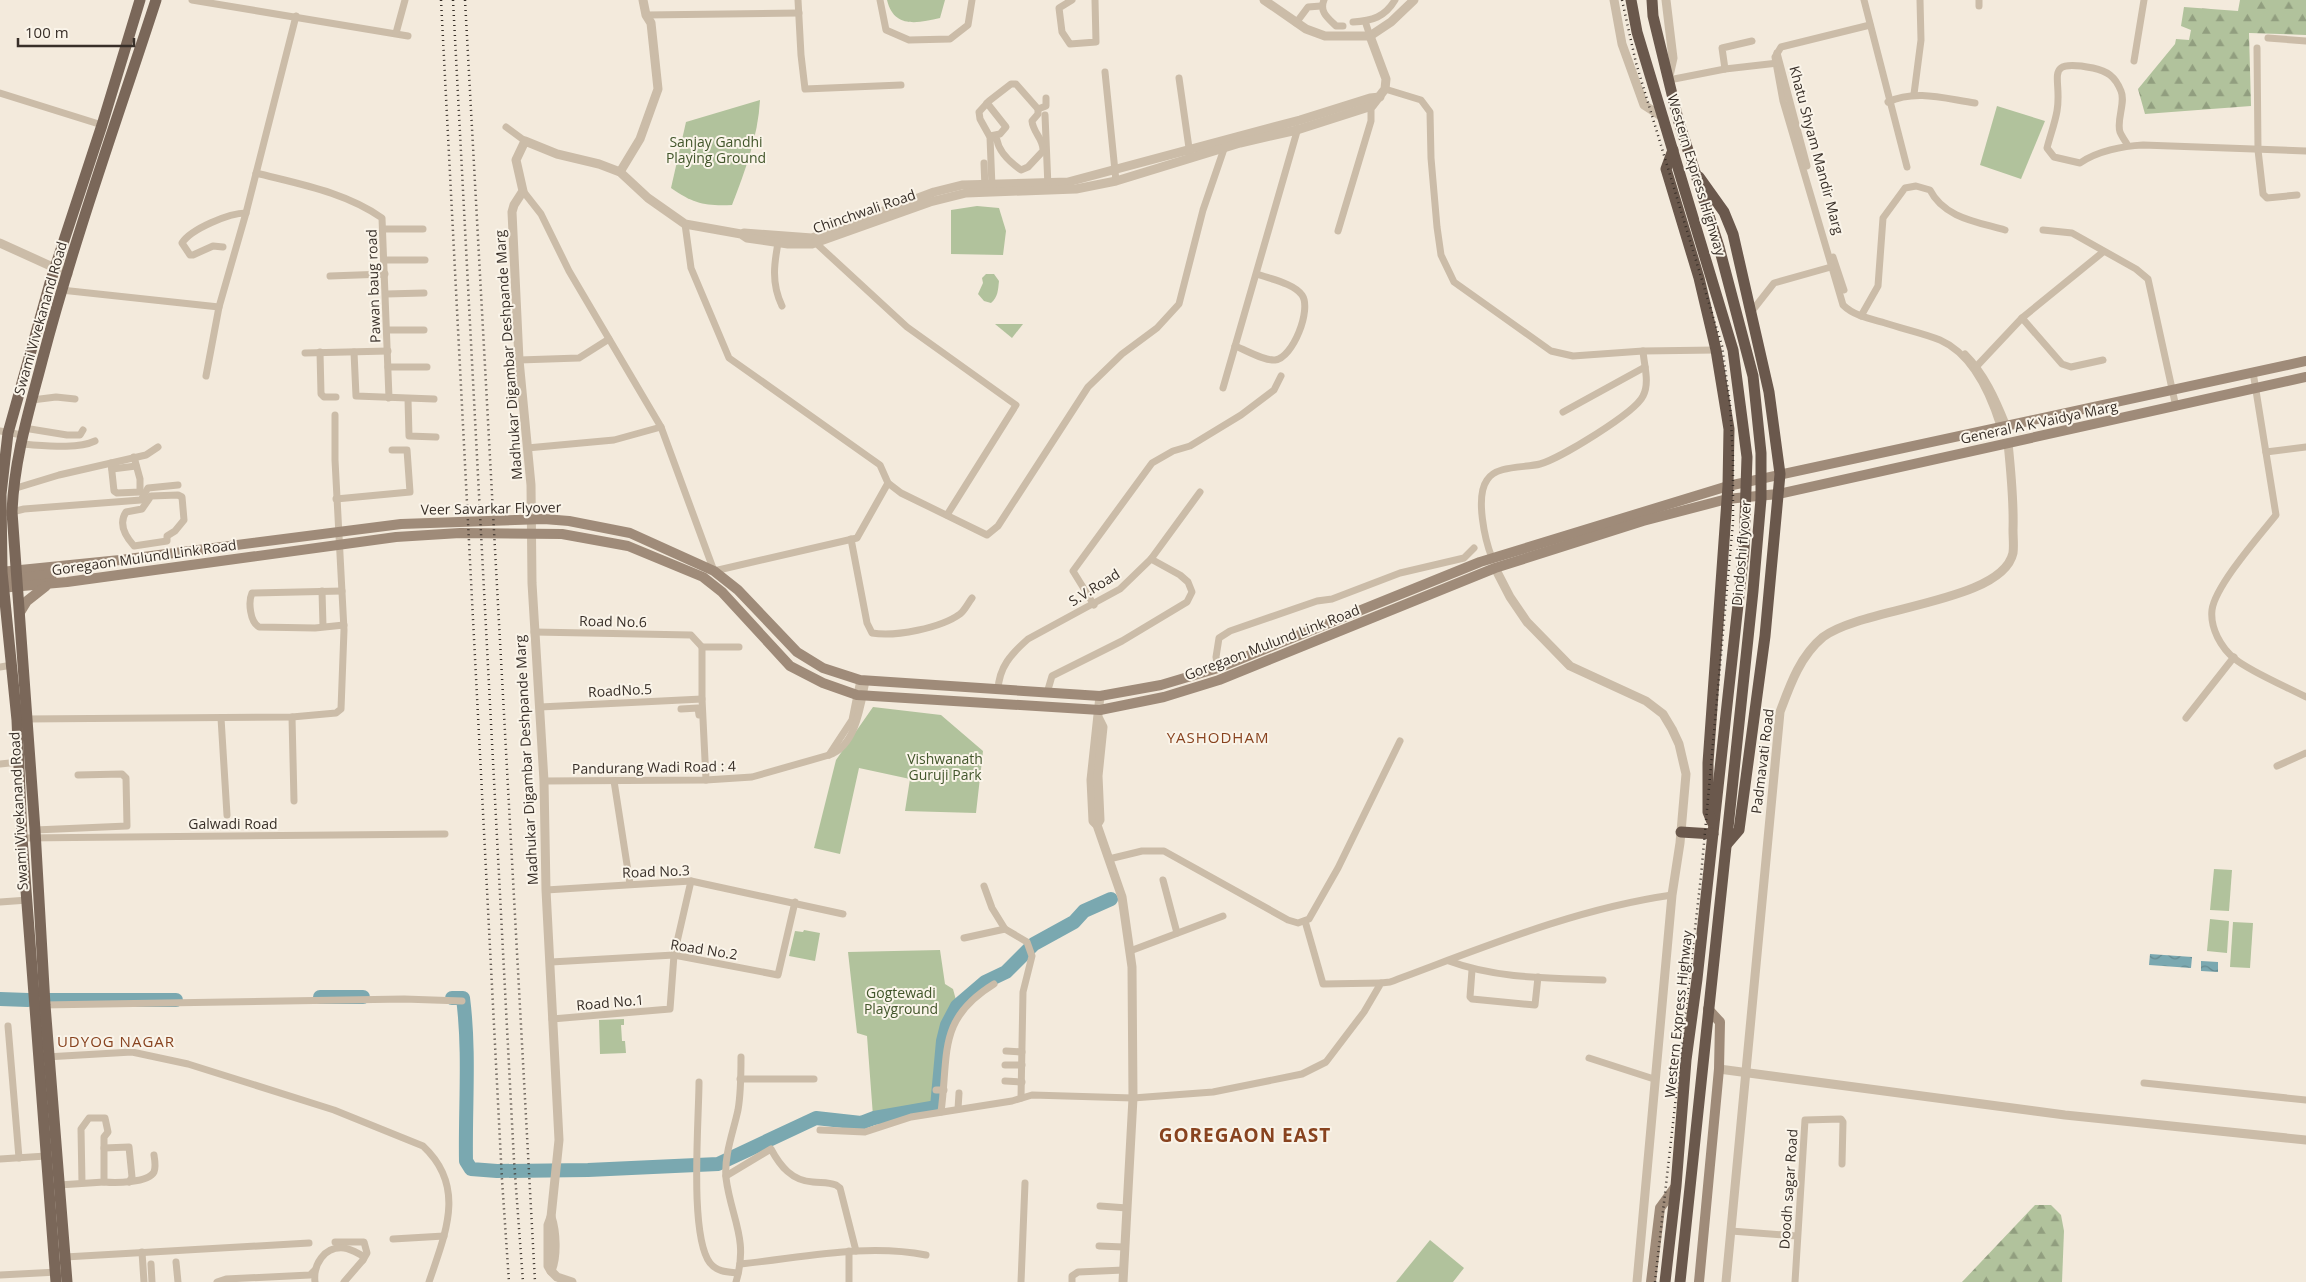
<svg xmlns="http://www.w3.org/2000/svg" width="2306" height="1282" viewBox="0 0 2306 1282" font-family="'Open Sans',sans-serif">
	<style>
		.forest { fill: url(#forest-firs) }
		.park { fill: #b1c29c }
		.water { fill: url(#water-waves) }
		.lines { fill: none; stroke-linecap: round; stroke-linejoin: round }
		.river { stroke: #7aa8b0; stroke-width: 14 }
		.minor { stroke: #cbbca8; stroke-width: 7 }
		.tertiary { stroke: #cbbca8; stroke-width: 9 }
		.secondary { stroke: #9f8b79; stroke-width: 10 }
		.primary { stroke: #7a6759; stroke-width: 11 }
		.trunk { stroke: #6a584c; stroke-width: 11 }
		.rail { stroke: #382f28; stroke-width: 2.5; stroke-dasharray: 1 4; stroke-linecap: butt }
		.labels { text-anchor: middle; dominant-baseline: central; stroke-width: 4; stroke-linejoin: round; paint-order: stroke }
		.park-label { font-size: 14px; fill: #42562b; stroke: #faf4e9 }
		.street-label { font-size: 14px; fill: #382f28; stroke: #faf4e9 }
		.neighbourhood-label { font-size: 15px; letter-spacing: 1px; fill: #88431f; stroke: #faf4e9 }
		.district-label { font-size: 19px; font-weight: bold; letter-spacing: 1px; fill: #88431f; stroke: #faf4e9 }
	</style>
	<defs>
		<pattern id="forest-firs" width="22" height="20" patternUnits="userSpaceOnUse" patternTransform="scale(1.25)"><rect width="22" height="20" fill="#b1c29c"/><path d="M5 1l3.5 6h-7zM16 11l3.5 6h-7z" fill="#919e7f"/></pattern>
		<pattern id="water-waves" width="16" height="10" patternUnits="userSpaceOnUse" patternTransform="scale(1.25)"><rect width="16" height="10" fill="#7aa8b0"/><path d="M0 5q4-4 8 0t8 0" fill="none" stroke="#65898f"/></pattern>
	</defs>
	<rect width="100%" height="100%" fill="#f3eadc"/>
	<g class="forest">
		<polygon points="2240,0 2306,0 2306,35 2249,33 2251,106 2145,114 2138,89 2175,44 2176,39 2189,40 2191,30 2181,26 2184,7 2238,11"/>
		<polygon points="2035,1205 2051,1205 2061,1215 2064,1231 2062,1282 1962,1282"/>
	</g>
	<g class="park">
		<path d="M 887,0 L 945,0 L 940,18 C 918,23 894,29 887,0 Z"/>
		<path d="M 760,100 C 758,137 745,171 732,205 C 705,206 694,204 671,188 L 686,122 Z"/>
		<polygon points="1997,106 2045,121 2021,179 1980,165"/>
		<polygon points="977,206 999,208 1006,231 1003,255 951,254 951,210"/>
		<path d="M 986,274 L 994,274 L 999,281 C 998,290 998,297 991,303 L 984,301 L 978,294 L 983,283 L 982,278 Z"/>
		<polygon points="995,324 1023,324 1012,338"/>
		<polygon points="873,707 941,715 983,751 976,813 905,811 910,779 859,768 840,854 814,848 836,760"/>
		<polygon points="2214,869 2232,870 2229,911 2210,910"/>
		<polygon points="2210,919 2229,921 2227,953 2207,951"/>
		<polygon points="2233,922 2253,923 2250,968 2230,967"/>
		<polygon points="804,930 820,933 815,961 789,956 795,931 803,932"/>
		<path d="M 940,950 L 945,984 L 953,989 L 956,1000 C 936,1034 938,1066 935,1105 L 873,1116 L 867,1036 L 857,1033 L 848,952 Z"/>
		<polygon points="624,1019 624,1025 621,1025 622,1041 625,1041 626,1053 600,1054 599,1020"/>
		<polygon points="1430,1240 1464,1268 1453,1282 1396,1282"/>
	</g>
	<g class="water">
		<polygon points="2150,954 2192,957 2191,968 2149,965"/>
		<polygon points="2201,961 2218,962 2218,972 2201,971"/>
	</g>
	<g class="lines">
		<g class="river">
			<polyline points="320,997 363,997"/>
			<path d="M 452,998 L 463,998 C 470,1052 465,1107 466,1161 L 471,1169 L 497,1171 L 588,1170 L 718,1164 L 816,1118 L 861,1123 L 874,1118 L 937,1107 L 943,1041 L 947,1025 L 957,1006 L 985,982 L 1006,972 L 1034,944 L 1074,922 L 1084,911 L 1111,899"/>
			<polyline points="0,999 28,1000"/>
			<polyline points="48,1000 176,1000"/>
		</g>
		<g class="minor">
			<polyline points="192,0 408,36"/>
			<polyline points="798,0 801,55 805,89 901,85"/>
			<polyline points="880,0 886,30 909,40 950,39 968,25 972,0"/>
			<polyline points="1072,0 1059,8 1062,32 1070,44 1096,42 1095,0"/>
			<path d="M 1324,0 C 1319,12 1328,18 1336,26 L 1343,26"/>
			<polyline points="1864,0 1907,167"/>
			<polyline points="1979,0 1979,6"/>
			<polyline points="646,15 799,13"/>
			<polyline points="1365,21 1370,36"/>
			<path d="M 1353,22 C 1372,21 1385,17 1395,0"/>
			<polyline points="1296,23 1308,7 1321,6"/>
			<path d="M 1870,25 L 1781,47 L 1775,57 L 1783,101 L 1843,305 C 1854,316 1871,319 1885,323 C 1903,329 1923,333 1940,340 C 1972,354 1990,394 2000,426"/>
			<polyline points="396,33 405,0"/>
			<polyline points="2268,38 2306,41"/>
			<polyline points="1752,41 1722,48 1725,69 1778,63"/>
			<polyline points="2257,48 2258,150 2263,194 2267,198 2297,195"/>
			<polyline points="1777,53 1807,166"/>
			<polyline points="2134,61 2144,0"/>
			<polyline points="1105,72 1116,181"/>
			<polyline points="1179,78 1190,155"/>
			<polyline points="1669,80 1725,69"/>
			<polyline points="1385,89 1421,100 1430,112 1431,158 1437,227 1441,255 1454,282 1551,351 1573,356 1643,351 1716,350"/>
			<polyline points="0,93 102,125"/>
			<polyline points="1914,94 1921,40 1920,0"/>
			<path d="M 1888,102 C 1916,89 1946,99 1975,103"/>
			<polyline points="987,103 1006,127 1000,134 990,136"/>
			<polyline points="1038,109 1046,106 1046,98"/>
			<polyline points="1045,115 1048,187"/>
			<polyline points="506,127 525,141"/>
			<path d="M 2128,146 C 2126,142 2122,137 2120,132 C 2116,120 2126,103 2121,91 C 2115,76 2107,71 2093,68 C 2041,58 2063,78 2057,111 C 2055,123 2050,136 2047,148 L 2054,157 L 2080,163 C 2097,151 2123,146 2143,145 L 2306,151"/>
			<polyline points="984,163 985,188"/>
			<path d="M 256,173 C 299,184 345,192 382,218 L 389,398"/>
			<path d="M 992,187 L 990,137 L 980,119 L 979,112 L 989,101 L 1011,84 L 1016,84 L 1038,109 L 1038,114 L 1032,121 C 1033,133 1044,139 1043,151 L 1028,167 L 1021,170 C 1011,163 999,152 997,140"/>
			<polyline points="523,191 541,214 569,271 661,427 714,571 857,538 888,483"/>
			<polyline points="685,224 691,268 729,358 880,465 888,483 901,493 987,535 998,526 1088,387 1122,354 1157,328 1179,304 1203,210 1225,146"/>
			<polyline points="383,229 423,229"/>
			<polyline points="2043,230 2072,233 2136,269 2148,279 2176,407"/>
			<polyline points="1338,231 1371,121 1371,102"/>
			<path d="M 779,238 C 774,263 771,283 782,306"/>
			<polyline points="815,239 818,245 907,327 1016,405 947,515"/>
			<path d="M 223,247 L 213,246 L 193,255 L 190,255 L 182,243 C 191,229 229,213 246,213"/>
			<polyline points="1833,257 1844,290"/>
			<polyline points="384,260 425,260"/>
			<polyline points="330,276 385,274"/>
			<polyline points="61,290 219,307"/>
			<polyline points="386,294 424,293"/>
			<polyline points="1752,311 1774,283 1831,267"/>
			<path d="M 1861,316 L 1878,286 L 1883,218 L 1905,188 L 1916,186 L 1930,190 C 1944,218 1978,222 2005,230"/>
			<polyline points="2022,318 2062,364 2071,367 2103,360"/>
			<polyline points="387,330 424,330"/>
			<path d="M 1235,346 C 1246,350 1264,361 1275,360 C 1293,358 1312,309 1302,295 C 1293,283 1270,279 1257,274"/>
			<polyline points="320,352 321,394 324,397 336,397"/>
			<polyline points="354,352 356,396 434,399"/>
			<polyline points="305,353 388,351"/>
			<path d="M 1965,354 C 1985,374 1996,399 2006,424"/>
			<polyline points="519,360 579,358 609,339"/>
			<polyline points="388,367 427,367"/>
			<polyline points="1975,368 2022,318 2103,252"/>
			<path d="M 2253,372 L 2276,515 C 2260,535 2215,586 2212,610 C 2210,628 2221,648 2235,659 C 2251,672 2287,687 2306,697"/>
			<polyline points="206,376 219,307 246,213 296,16"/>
			<polyline points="1223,388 1298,128"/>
			<polyline points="408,399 409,436 436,437"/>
			<polyline points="32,400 56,397 75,399"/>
			<polyline points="1563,412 1645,367"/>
			<polyline points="24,428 67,435 80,435 83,430"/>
			<polyline points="0,431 22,435"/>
			<path d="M 19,444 C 41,445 76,450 95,441"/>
			<polyline points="527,448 614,440 661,427"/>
			<polyline points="2266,452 2306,447"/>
			<polyline points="111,463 114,491 117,493 140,492 140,479 134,457"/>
			<polyline points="112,469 136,466"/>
			<polyline points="13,489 59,475 146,455 158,447"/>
			<path d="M 178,495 L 182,497 L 184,520 L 175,531 L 167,536 L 167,541 L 134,546 C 125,536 118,524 126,512 L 142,509 L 151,496 Z"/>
			<polyline points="336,499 410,492 407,450 392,450"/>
			<polyline points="8,513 24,509 141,500 148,488 178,485"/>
			<path d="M 851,539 L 867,623 L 872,633 C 895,637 941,628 960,614 C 965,610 968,603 972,598"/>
			<path d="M 1492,558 C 1485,540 1475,497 1487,480 C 1496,465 1525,468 1540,464 C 1559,459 1635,413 1643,396 C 1650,383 1644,365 1643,351"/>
			<polyline points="322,591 323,626"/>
			<path d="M 342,591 L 252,593 C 248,602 250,622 259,627 L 315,628 L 344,625"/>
			<polyline points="1094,605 1073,571 1152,463 1173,451 1190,446 1241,415 1274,390 1281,376"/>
			<polyline points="534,632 691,635 702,647 702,699 706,780"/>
			<polyline points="702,647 739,647"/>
			<polyline points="0,667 12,665"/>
			<polyline points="1218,668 1216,657 1219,638 1230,631 1317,601 1332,599 1400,573 1464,558 1474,548"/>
			<path d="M 998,690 C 999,667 1011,654 1028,639 L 1120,589 L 1151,559 L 1200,492"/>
			<polyline points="1047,693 1052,676 1122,641 1187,602 1192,592 1188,582 1180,575 1151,559"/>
			<polyline points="540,707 702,699"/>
			<polyline points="681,709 698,708 699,715"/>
			<polyline points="292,717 294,801"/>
			<polyline points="221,718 227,815"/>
			<polyline points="2186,718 2234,657"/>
			<polyline points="25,719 292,717 336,713 341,709 344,630 335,460 335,415"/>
			<polyline points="829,755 852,720 860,680"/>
			<polyline points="0,764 19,762"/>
			<polyline points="2277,766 2306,753"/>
			<path d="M 544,781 L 706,780 L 752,777 L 829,755 C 856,746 861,705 866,681"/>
			<polyline points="614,781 630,884"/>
			<polyline points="35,830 127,826 126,778 122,774 78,775"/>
			<polyline points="22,838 445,834"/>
			<polyline points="1109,859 1142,851 1164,851 1288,920 1298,923 1309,919 1338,868 1400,741"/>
			<polyline points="1163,880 1177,933"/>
			<polyline points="984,886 992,908 1005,929 1027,942 1032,956 1023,992 1021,1098"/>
			<polyline points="546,890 691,881 843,914"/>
			<polyline points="0,902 28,900"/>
			<polyline points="1305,921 1323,984 1381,983"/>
			<polyline points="964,938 1005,929"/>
			<polyline points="1130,951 1223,916"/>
			<path d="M 1449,961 C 1497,979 1551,978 1603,980"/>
			<polyline points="551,962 674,955 778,975 795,902"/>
			<polyline points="1472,970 1470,997 1472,999 1535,1005 1538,977"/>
			<polyline points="42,1005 404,999 462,1001"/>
			<polyline points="552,1019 670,1009 674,955 691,881"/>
			<polyline points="8,1026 19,1158"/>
			<polyline points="1006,1051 1022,1052"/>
			<path d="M 46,1057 L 132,1052 L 188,1064 L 334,1110 L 423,1146 C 467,1187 445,1234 429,1282"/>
			<polyline points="1589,1058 1654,1079"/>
			<polyline points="1005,1065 1022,1065"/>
			<polyline points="740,1079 814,1079"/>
			<polyline points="1005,1081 1022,1082"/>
			<path d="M 699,1082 C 699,1120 689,1235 710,1263 C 717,1272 728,1272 738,1273"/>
			<polyline points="2144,1083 2306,1100"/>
			<polyline points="936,1090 944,1090"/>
			<polyline points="958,1109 959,1093"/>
			<path d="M 941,1112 C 949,1053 937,1019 994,984"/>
			<path d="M 820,1130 L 865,1132 L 911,1117 L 1012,1101 L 1032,1095 L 1133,1098 L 1213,1092 L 1302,1074 L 1326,1062 L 1364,1012 L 1381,983 L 1390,982 C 1482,948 1574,909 1672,895"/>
			<polyline points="104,1148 129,1147 132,1177 129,1182"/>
			<polyline points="0,1159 46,1156"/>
			<path d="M 726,1176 L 771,1149 C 780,1166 792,1181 813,1182 C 821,1183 828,1182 836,1185 L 840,1188 L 856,1251"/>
			<path d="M 104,1182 C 115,1183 148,1183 154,1172 C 156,1167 155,1161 154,1155"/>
			<polyline points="59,1185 104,1182 104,1137 108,1132 105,1118 89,1118 81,1129 82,1183"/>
			<polyline points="1100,1206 1127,1208"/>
			<polyline points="1731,1231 1797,1236"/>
			<polyline points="393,1239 444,1236"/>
			<polyline points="335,1242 364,1242 367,1253 363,1260"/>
			<polyline points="1099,1246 1124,1247"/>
			<polyline points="142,1252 144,1282"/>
			<polyline points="65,1257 309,1243"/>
			<polyline points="176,1262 178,1282"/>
			<polyline points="151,1264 152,1282"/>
			<path d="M 740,1264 C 801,1258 865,1243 926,1255"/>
			<polyline points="0,1275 58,1272"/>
			<polyline points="217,1282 226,1279 310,1275 314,1271"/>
			<path d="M 315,1282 C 313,1265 324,1246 344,1248 C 351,1249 357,1253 363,1256 L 363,1260 L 344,1282"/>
			<path d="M 736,1282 C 749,1239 731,1218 726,1178 C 724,1155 733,1133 738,1110 C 741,1093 741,1074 741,1057"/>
			<polyline points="849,1282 849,1251"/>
			<polyline points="1021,1282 1025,1183"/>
			<polyline points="1072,1282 1072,1276 1078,1272 1124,1270"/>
			<polyline points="1795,1282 1805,1120 1841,1119 1843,1122 1842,1164"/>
		</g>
		<g class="tertiary">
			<polyline points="1264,0 1306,29 1325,36 1370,36"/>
			<polyline points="1614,0 1622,44 1644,105 1664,118"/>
			<polyline points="1666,0 1673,58 1669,76"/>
			<polyline points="1370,36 1391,22 1414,0"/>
			<polyline points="620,172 640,139 658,89 651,23 646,15 643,0"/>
			<polyline points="744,233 812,238 934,192 962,185 1068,182 1300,120 1370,98 1380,97"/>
			<polyline points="0,243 68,274"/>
			<polyline points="1495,568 1510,597 1527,622 1570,666 1646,701 1663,714 1672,729 1679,744 1686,774 1680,843 1672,895 1637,1282"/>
			<polyline points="1100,696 1091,780 1093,821 1097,825 1122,897 1132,967 1133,1098 1123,1282"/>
			<polyline points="1097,825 1100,820 1098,776 1103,727 1099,719"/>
			<polyline points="1719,1069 2065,1115 2306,1140"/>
			<polyline points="551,1217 559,1140 546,890 544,781 532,583 531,485 519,360 512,212 514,205 523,191 516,160 525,141 557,154 599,164 620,172 648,198 685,224 741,234 747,238 788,244 812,244 930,202 966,193 1076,189 1116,181 1240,143 1297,130 1372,106 1385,89 1386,79 1370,36"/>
			<path d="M 551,1217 C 556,1232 557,1257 551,1271 L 548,1266 L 548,1225 Z"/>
			<polyline points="551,1271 557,1277 572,1282"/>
			<path d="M 1726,1282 L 1780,712 C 1790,685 1800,656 1823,637 C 1862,607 2002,603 2013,553 C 2014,546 2013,538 2013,530 C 2014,501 2011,472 2008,443"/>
		</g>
		<g class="secondary">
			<polyline points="0,572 120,560 401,524 544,519 569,521 630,533 714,571 738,590 797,652 823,668 860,680 1100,696 1161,685 1218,668 1480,562 1728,486 2306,361"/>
			<polyline points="11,579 53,574"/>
			<polyline points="0,588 67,582 396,537 460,533 562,534 628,546 703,577 722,592 790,666 823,683 857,695 1100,710 1164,697 1219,680 1495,568 1643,521 1727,499 1778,494 2306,377"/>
			<polyline points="19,614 27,601 46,586"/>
			<polyline points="1651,1282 1660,1208 1676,1186"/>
			<polyline points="1699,1282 1719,1069 1720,1022 1708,1009"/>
		</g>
		<g class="primary">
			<polyline points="56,1282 22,838 17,720 2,572 1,494 8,433 50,283 102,125 140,0"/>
			<path d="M 67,1282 L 45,1005 L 35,830 L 12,512 C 14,459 29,411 42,361 C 74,239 117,120 156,0"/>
		</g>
		<g class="trunk">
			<polyline points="1631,0 1637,32 1733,350 1747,457 1744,550 1697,979 1686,1060 1676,1186 1665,1282"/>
			<polyline points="1652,0 1653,16 1678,119 1719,247 1753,376 1761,453 1761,499 1753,591 1680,1282"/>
			<polyline points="1673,150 1666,169 1699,278 1716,350 1729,429 1728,486 1708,763 1708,812 1712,822"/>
			<polyline points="1699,177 1724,212 1733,234 1769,392 1780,474 1765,636 1739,830 1727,844"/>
			<polyline points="1681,832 1713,834"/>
		</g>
		<g class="rail">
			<polyline points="441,0 502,1180 509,1282"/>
			<polyline points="453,0 514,1161 523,1282"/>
			<polyline points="465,0 535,1282"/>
			<polyline points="1622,0 1636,63 1722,346 1730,404 1733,457 1733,522 1701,876 1655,1282"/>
		</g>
	</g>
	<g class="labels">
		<g class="park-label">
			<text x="716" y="141">Sanjay Gandhi<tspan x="716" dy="16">Playing Ground</tspan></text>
			<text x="945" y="758">Vishwanath<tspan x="945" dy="16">Guruji Park</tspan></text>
			<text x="901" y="992">Gogtewadi<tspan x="901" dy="16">Playground</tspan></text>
		</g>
		<g class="street-label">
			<text transform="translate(1817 150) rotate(75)">Khatu Shyam Mandir Marg</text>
			<text transform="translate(1697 175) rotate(73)">Western Express Highway</text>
			<text transform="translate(864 211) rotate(-19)">Chinchwali Road</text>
			<text transform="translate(373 286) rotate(-92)">Pawan baug road</text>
			<text transform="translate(40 318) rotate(-74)">Swami Vivekanand Road</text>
			<text transform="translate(508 355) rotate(-94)">Madhukar Digambar Deshpande Marg</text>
			<text transform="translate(2039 422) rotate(-12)">General A K Vaidya Marg</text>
			<text transform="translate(491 508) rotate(-1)">Veer Savarkar Flyover</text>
			<text transform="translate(1741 553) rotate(-85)">Dindoshi flyover</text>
			<text transform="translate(144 557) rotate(-8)">Goregaon Mulund Link Road</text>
			<text transform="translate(1094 587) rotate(-32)">S.V.Road</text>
			<text transform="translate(613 621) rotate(1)">Road No.6</text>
			<text transform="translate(1272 642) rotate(-21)">Goregaon Mulund Link Road</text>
			<text transform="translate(620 690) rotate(-3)">RoadNo.5</text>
			<text transform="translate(526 760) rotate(-93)">Madhukar Digambar Deshpande Marg</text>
			<text transform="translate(1762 761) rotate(-83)">Padmavati Road</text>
			<text transform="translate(654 767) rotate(-1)">Pandurang Wadi Road : 4</text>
			<text transform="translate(18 811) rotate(-93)">Swami Vivekanand Road</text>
			<text x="233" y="823">Galwadi Road</text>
			<text transform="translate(656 871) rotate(-2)">Road No.3</text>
			<text transform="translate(704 949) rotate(9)">Road No.2</text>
			<text transform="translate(610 1002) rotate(-5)">Road No.1</text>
			<text transform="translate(1678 1014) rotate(-84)">Western Express Highway</text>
			<text transform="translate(1788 1189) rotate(-86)">Doodh sagar Road</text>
		</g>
		<g class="neighbourhood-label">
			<text x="1218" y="737">YASHODHAM</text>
			<text x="116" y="1041">UDYOG NAGAR</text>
		</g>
		<g class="district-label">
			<text x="1245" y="1135">GOREGAON EAST</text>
		</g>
	</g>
	<path d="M18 38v8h116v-8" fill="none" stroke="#382f28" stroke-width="2.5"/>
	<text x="25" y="38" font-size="15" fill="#382f28" stroke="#faf4e9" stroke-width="4" paint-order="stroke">100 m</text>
</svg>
